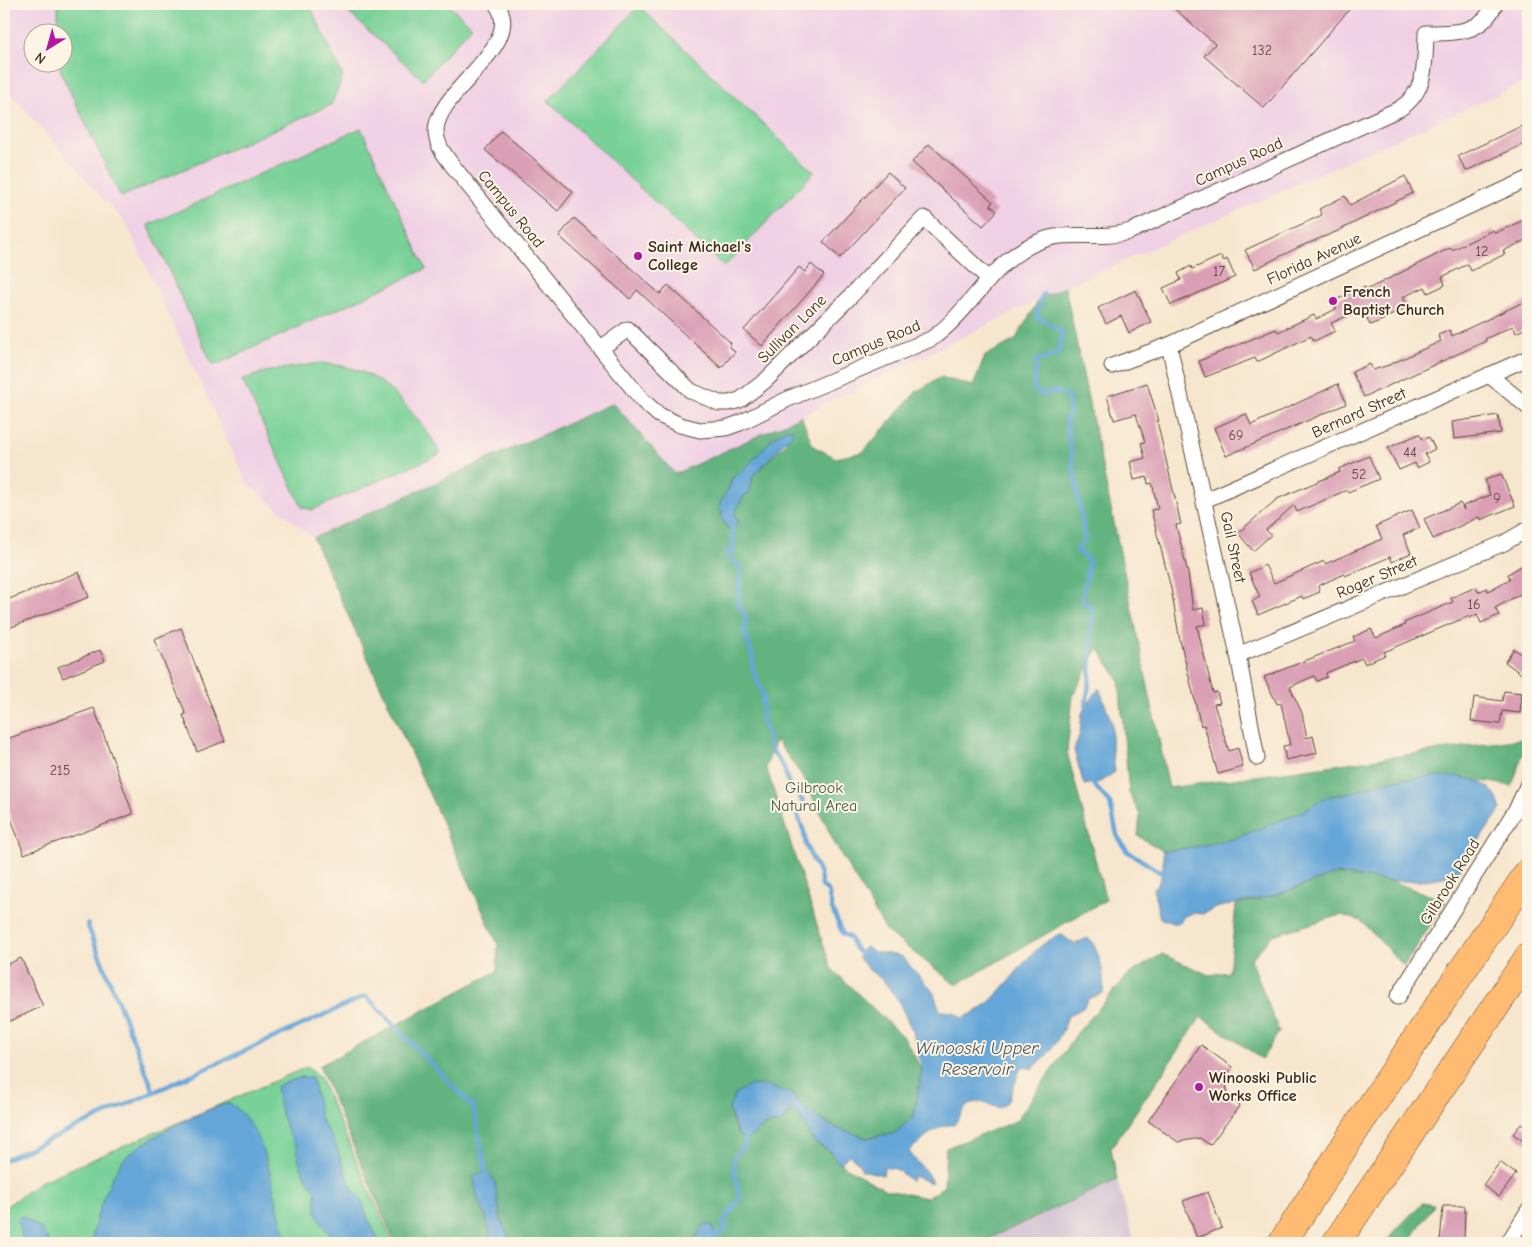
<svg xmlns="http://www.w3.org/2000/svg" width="1532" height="1247" viewBox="0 0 1532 1247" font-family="'Comic Neue',sans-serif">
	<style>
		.built { fill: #f0d0e5; fill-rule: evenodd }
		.industrial { fill: #cebed2 }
		.green { fill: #78d198; stroke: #5a7e5b }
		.forest { fill: #62b380; stroke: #4e6e4f; fill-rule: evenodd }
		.water { fill: #65a6d8; stroke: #50687b }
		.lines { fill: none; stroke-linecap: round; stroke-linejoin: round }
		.stream { stroke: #65a6d8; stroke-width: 4.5 }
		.building { fill: #da9fb5 }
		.minor-casing { stroke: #574638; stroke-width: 17 }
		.motorway-casing { stroke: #574638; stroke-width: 29 }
		.minor { stroke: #fff; stroke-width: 15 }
		.motorway { stroke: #ffbb71; stroke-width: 28 }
		.poi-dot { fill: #b5179e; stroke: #fcf5e5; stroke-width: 2 }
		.labels { text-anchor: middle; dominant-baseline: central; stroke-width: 4; stroke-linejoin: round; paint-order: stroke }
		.number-label { font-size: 14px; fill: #634744 }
		.street-label { font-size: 16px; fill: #3b2a1e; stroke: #fcf5e5 }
		.poi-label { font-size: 16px; font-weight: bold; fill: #3b2a1e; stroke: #fcf5e5; text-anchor: start }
		.park-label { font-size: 16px; fill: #4d5c43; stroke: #fcf5e5 }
		.water-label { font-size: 18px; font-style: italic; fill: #4a555f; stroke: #fcf5e5 }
	</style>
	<rect width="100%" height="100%" fill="#fcf5e5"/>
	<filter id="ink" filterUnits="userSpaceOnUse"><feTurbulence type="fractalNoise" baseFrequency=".02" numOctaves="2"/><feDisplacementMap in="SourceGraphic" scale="10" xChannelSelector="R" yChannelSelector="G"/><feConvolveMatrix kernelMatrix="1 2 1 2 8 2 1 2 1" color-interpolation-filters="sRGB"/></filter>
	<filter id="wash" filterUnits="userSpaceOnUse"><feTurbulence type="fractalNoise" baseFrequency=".0096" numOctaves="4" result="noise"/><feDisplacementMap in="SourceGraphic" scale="20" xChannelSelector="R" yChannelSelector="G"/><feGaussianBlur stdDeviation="1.12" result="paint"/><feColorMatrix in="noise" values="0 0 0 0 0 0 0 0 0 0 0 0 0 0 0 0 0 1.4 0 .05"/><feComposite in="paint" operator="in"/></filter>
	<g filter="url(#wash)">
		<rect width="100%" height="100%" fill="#f7e6ce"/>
		<path class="built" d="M 4,4 L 1528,4 L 1528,81 L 1065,287 L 801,416 L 675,474 L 613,403 L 313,538 L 247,483 L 127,225 L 4,86 ZM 32,32 L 62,32 L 62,62 L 32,62 Z"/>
		<polygon class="industrial" points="1117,1180 1135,1243 979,1243"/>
		<g class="green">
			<polygon points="58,4 309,4 343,76 331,105 121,197 62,75 59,63 62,62 62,32 58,32"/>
			<polygon points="339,4 447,4 472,26 423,80"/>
			<polygon points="639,6 814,172 724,267 548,101"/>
			<polygon points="361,128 426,269 213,366 148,225"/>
			<path d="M 319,363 C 367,367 383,380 414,415 C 424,428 433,438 440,454 L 312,510 L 302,507 L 242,380 L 264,372 Z"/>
			<polygon points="307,1067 319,1076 393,1243 6,1243 4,1241 4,1208 40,1182"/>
		</g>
		<g class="forest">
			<path d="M 1065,287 L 1169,788 L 1528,738 L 1512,786 L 1470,779 L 1380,782 L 1353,792 L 1326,797 L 1301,812 L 1234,839 L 1190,848 L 1163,851 L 1138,836 L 1140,815 L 1129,793 L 1119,680 L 1098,648 L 1073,696 L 1067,752 L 1106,900 L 956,985 L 886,931 L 836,846 L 803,777 L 776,740 L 766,767 L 831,968 L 905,1039 L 922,1070 L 914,1116 L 895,1133 L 867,1138 L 833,1127 L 811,1113 L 790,1093 L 729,1109 C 732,1123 734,1133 748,1140 C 758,1129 765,1123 780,1124 L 789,1113 L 798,1113 L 814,1142 L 829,1151 L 840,1164 L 886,1190 L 927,1198 L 944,1186 L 946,1148 L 1016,1121 L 1078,1032 L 1128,975 L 1162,954 L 1209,975 L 1229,972 L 1236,905 L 1269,897 L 1336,874 L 1390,881 L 1446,901 L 1404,966 L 1361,921 L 1341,915 L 1273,935 L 1251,959 L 1279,1032 L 1262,1059 L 1201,1017 L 1111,1148 L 1117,1180 L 979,1243 L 714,1243 L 713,1226 L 695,1236 L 693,1243 L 510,1243 L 508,1234 L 501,1221 L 494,1179 L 478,1200 L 485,1214 L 493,1243 L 395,1243 L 319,1066 L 497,971 L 498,945 L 313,538 L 613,403 L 675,474 L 801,416 L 813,446 L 836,458 L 863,452 L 916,392 L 941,377 L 973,386 L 985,356 L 1015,340 L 1040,298 ZM 774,435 L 787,442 L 753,476 L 750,492 L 743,497 L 734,515 L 739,523 L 720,503 L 729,488 L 732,478 C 746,470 765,450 774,435 Z"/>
			<polygon points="1422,1203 1434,1205 1408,1243 1387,1243 1392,1234"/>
		</g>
		<g class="water">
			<path d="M 786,429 L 793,429 L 793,433 L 753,476 L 750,492 L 743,497 L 734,515 L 739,523 L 728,529 L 722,519 L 720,503 L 729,488 L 732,478 C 753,466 764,441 786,429 Z"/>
			<polygon points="1099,688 1112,723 1112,750 1115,772 1100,782 1084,785 1074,750 1080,733 1082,713"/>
			<path d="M 1404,779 C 1430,778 1478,768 1495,795 C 1498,799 1499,805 1501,809 L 1455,875 L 1419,881 L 1390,881 L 1336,874 L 1269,897 L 1219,907 L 1202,914 L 1194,913 L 1184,916 L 1180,923 L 1172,923 L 1160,918 L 1153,888 C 1165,879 1163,865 1163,851 L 1190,848 L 1234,839 L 1301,812 L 1326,797 L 1353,792 L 1380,782 Z"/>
			<path d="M 1062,935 L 1074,944 L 1088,938 C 1099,947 1106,979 1103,993 L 1088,999 L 1083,1008 L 1068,1016 C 1062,1036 1049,1057 1031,1069 L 1024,1066 L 1020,1070 L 1008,1101 L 1000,1108 L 977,1101 L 966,1107 L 954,1125 C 937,1123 922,1141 909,1151 C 916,1163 928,1170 932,1183 L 913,1176 L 911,1181 L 896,1169 L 884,1167 L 883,1175 L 862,1170 L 858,1162 L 849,1155 L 840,1164 L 829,1151 L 814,1142 L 798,1113 L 789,1113 L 780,1124 C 765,1122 758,1129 748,1140 L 738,1135 L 729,1109 L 734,1095 L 750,1085 L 767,1086 L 790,1093 L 811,1113 L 833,1127 L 867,1138 L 895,1133 L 914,1116 L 922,1070 L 913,1032 L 898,1000 L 883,980 L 869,970 L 858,957 L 865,947 L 874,952 L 901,956 L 933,991 L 940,1011 L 954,1012 L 962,1018 C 1006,1004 1024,944 1062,935 Z"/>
			<path d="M 301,1077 L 312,1078 L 321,1120 L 334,1141 L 352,1189 L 361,1198 L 368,1219 L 380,1243 L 335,1243 L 316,1213 L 316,1191 C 305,1179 297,1163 297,1146 C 282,1128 280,1109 276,1086 Z"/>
			<path d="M 230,1103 C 261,1123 270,1174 278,1207 C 281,1221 283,1232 292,1243 L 92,1243 C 94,1219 109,1176 125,1158 C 141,1141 207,1107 230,1103 Z"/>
			<polygon points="484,1172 494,1179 501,1221 508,1234 510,1243 493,1243 485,1214 478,1200 473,1176"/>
			<polygon points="23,1216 40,1228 50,1243 24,1243 17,1219"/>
			<polygon points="703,1225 713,1225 714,1243 693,1243"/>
		</g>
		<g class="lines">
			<g class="stream">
				<path d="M 1043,294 L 1036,315 C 1046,325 1053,323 1063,334 L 1057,354 L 1036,361 L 1034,389 L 1042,395 L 1055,391 L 1067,396 L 1070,410 L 1066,420 L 1085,539 L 1077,550 L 1089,561 L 1082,601 L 1092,609 L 1090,677 L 1086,705"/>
				<polyline points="732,527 734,552 726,551 728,558 734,561 741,567 738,605 746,617 745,634 752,654 753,669 763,695 762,719 768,737 769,746 784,768 790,788 803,801 802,806 796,811 804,832 806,846 820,874 822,886 828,891 832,909 843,934 849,937 856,950 865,957"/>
				<polyline points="1093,784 1110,803 1117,835 1127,851 1163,874"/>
				<polyline points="87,924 154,1092"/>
				<polyline points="4,1160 366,996 473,1107 488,1181"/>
				<path d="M 710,1243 L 716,1234 L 722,1234 L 727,1227 L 722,1224 L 740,1198 C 739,1188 731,1165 734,1157 C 736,1153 742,1148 745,1145 L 746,1133"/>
			</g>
		</g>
		<g id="blocks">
			<g class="building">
				<polygon points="1169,4 1354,4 1264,108 1204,56 1215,44"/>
				<polygon points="1528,123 1528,142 1466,171 1458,156"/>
				<polygon points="501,131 573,192 558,211 485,150"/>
				<polygon points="929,144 993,202 990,205 997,211 983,226 912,162"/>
				<polygon points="888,172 905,188 840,258 823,242"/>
				<polygon points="1405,176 1413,193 1338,231 1299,247 1255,269 1245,250 1322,215 1319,209 1345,196 1350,205"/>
				<polygon points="574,218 660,294 668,285 731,343 729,346 735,352 721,368 637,290 630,299 559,236"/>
				<polygon points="1528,218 1528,239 1503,251 1505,254 1471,271 1468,264 1442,277 1445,285 1428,293 1425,287 1403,297 1408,307 1380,321 1370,325 1363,309 1331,323 1335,331 1314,341 1311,336 1257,362 1255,358 1205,377 1199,361 1276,329 1278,332 1314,315 1316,319 1336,309 1333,301 1365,287 1366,290 1450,248 1452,250 1493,230 1495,233"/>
				<polygon points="1221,256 1224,261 1227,259 1235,277 1171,305 1163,288 1181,280 1178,273 1191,266 1192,269"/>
				<polygon points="811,264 824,275 762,346 744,330 799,267 805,272"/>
				<polygon points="1136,290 1151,322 1129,333 1121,316 1106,324 1098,308"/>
				<polygon points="1528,300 1528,327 1516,333 1513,326 1485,339 1486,341 1364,397 1352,372 1370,364 1373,370 1389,365 1441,341 1438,335 1450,330 1452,336"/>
				<polygon points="1147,383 1159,421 1157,421 1181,524 1176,525 1188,573 1193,610 1203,608 1206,624 1197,626 1213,693 1217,692 1220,703 1214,704 1229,751 1238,748 1243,767 1218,774 1204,725 1201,726 1179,636 1171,588 1151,510 1158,509 1152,483 1148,484 1147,477 1134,480 1130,462 1145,458 1141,443 1145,442 1136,414 1114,420 1107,396"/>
				<polygon points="1338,384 1346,404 1226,456 1214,428 1246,414 1251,425"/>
				<polygon points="1498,415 1501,433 1454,439 1452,422"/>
				<polygon points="1419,434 1423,440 1429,437 1435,449 1425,454 1429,462 1417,468 1415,463 1399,470 1388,448"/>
				<polygon points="1369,456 1379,479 1348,492 1347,490 1297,512 1294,505 1266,530 1271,535 1253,551 1238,533 1277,499 1340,472 1339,469"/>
				<polygon points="1501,474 1515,506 1480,520 1479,517 1433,539 1424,519 1460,503 1464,510 1463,506 1490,495 1485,480"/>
				<polygon points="1412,510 1420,528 1403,535 1411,553 1392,562 1390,557 1345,576 1344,574 1318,586 1320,592 1303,599 1302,596 1258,615 1252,601 1260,597 1249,573 1265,565 1274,583 1324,561 1325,564 1382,539 1376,526"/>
				<polygon points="1523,565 1528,575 1528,590 1495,608 1499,615 1481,623 1477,614 1470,618 1469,616 1384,652 1385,655 1365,664 1362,658 1326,673 1327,677 1317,681 1314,676 1290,687 1302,713 1307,738 1313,736 1317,753 1286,760 1283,746 1290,745 1281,703 1277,704 1264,677 1355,641 1353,637 1371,629 1376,638 1405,625 1404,623 1453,602 1451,598 1476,587 1478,592 1487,588 1488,591 1510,579 1508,574"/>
				<polygon points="79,572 89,597 4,630 4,601"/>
				<polygon points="181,628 225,741 197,752 183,715 186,714 154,639"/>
				<polygon points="1514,649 1527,658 1524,676 1505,662"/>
				<polygon points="100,650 105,661 63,678 58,667"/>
				<polygon points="1504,691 1522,693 1520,713 1502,711 1500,724 1471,721 1474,697 1502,701"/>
				<polygon points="94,708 133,814 24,854 4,800 4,740"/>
				<polygon points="21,958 43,1006 4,1024 4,966"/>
				<polygon points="1201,1045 1232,1067 1225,1078 1228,1096 1240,1105 1210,1145 1200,1138 1178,1142 1148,1121"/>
				<polygon points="1521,1124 1528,1130 1528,1144 1513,1134"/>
				<polygon points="1500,1162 1516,1174 1499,1197 1483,1185"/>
				<polygon points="1208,1192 1222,1228 1197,1238 1183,1201"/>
				<polygon points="1443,1206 1465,1206 1464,1243 1440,1243"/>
			</g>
		</g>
	</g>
	<g filter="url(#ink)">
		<use href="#blocks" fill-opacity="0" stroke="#574638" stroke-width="1"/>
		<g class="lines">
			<g class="minor-casing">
				<g id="minor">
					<path d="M 496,4 C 528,44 436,91 436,131 C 436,145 445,155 452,165 L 643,401 L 659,415 L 680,425 L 700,430 L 726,428 L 740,423 L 788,399 L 931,339 C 973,310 993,257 1043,240 C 1070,230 1100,241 1131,231 L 1399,109 C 1427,92 1425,62 1426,33 C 1455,33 1482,34 1495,4"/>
					<polyline points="1169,345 1238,655 1257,758"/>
					<polyline points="601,348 628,329 691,391 719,403 729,403 740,400 765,381 850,297 924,218 989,279"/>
					<polyline points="1112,366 1169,345 1528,179"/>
					<polyline points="1489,375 1528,407"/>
					<polyline points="1205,500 1528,358"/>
					<polyline points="1238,655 1504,543 1528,529"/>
					<polyline points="1398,997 1517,808 1528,784"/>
					<polyline points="1508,1243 1528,1211"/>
				</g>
			</g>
			<g class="motorway-casing">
				<g id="motorway">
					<polyline points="1282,1243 1357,1127 1528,873"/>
					<polyline points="1336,1243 1528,958"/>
				</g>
			</g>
			<use href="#minor" class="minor"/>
			<use href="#motorway" class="motorway"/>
		</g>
	</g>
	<g class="poi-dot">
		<circle cx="638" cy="256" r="5"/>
		<circle cx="1333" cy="301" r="5"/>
		<circle cx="1199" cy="1087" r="5"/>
	</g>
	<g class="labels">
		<g class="number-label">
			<text x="1262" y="50">132</text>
			<text x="1482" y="251">12</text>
			<text x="1219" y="271">17</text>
			<text x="1236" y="435">69</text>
			<text x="1410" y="452">44</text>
			<text x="1359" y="474">52</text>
			<text x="1497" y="498">9</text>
			<text x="1474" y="604">16</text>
			<text x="60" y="770">215</text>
		</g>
		<g class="street-label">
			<text transform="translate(1239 162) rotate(-25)">Campus Road</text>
			<text transform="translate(511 209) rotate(51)">Campus Road</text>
			<text transform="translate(1314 259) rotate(-25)">Florida Avenue</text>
			<text transform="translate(792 329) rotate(-45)">Sullivan Lane</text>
			<text transform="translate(876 343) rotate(-23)">Campus Road</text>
			<text transform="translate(1359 413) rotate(-24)">Bernard Street</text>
			<text transform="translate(1233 547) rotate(78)">Gail Street</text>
			<text transform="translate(1377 577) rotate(-23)">Roger Street</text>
			<text transform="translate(1450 882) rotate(-58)">Gilbrook Road</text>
		</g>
		<g class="poi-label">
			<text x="648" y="247">Saint Michael's<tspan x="648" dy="18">College</tspan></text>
			<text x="1343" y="292">French<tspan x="1343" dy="18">Baptist Church</tspan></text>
			<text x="1209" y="1078">Winooski Public<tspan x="1209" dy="18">Works Office</tspan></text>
		</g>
		<g class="park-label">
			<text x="814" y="788">Gilbrook<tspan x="814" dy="18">Natural Area</tspan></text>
		</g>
		<g class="water-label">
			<text x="977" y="1048">Winooski Upper<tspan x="977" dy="21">Reservoir</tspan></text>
		</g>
	</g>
	<rect width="1532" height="1247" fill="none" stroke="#fcf5e5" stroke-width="20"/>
	<g transform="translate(48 48) rotate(217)"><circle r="24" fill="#fcf5e5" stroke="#afa495"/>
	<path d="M0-4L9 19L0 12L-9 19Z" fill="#b5179e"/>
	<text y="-8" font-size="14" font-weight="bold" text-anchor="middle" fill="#3b2a1e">N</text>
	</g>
</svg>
